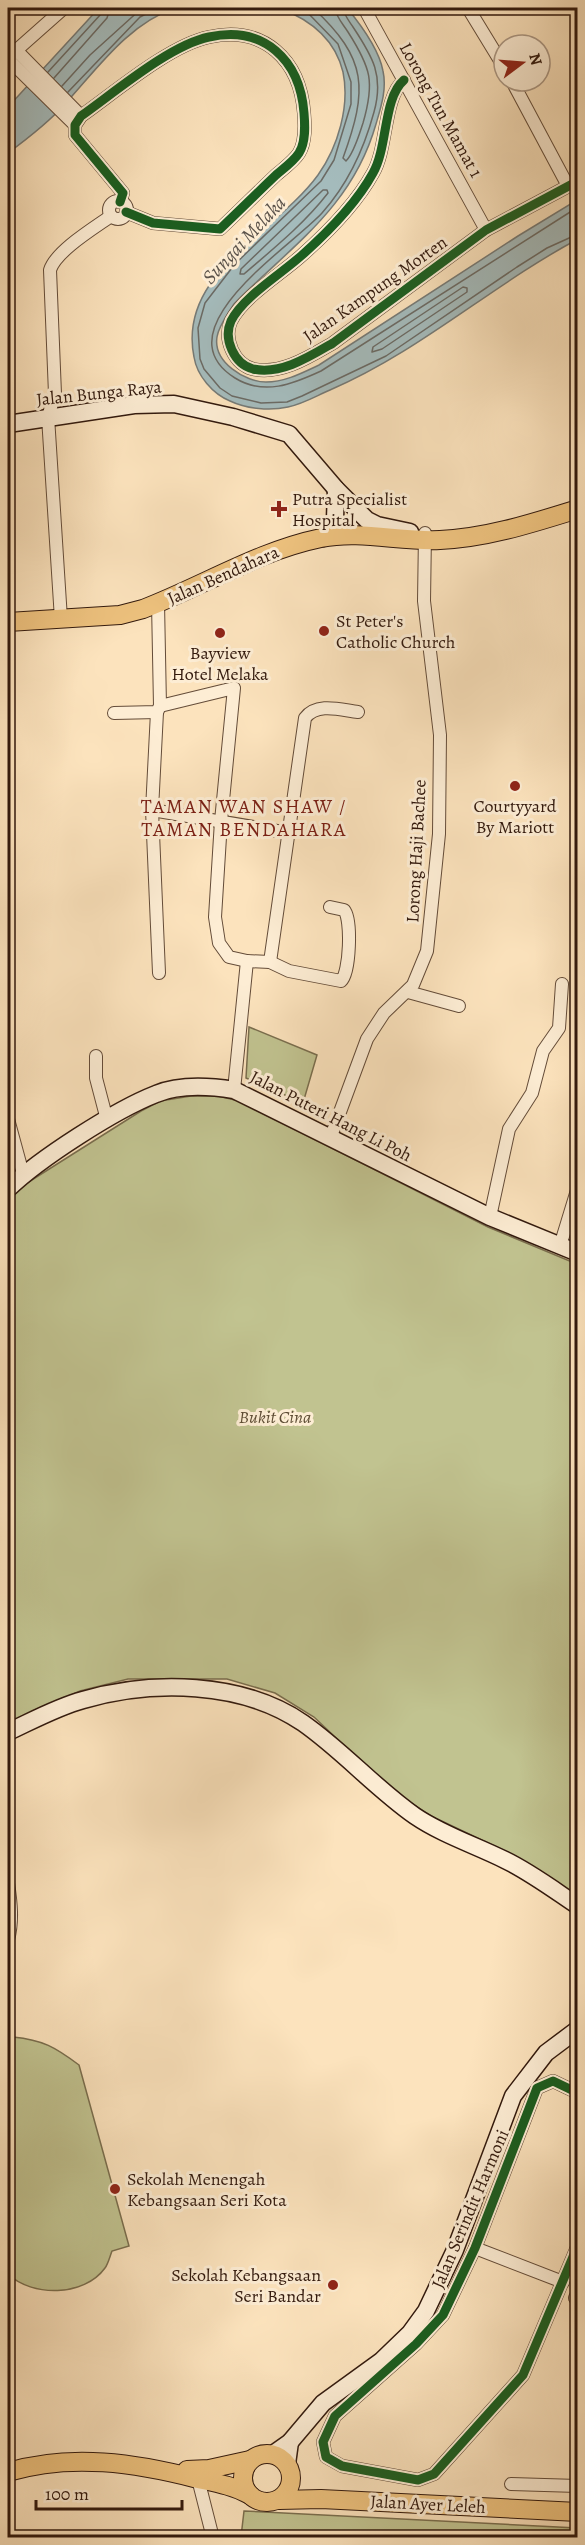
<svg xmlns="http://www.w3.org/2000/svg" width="585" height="2545" viewBox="0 0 585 2545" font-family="Alegreya,serif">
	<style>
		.green { fill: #c1c390; stroke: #7a6e4e; stroke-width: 1.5 }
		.water { fill: #a4bbbc; stroke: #767a76; stroke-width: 1.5 }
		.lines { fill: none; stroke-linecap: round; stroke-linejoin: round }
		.shore { stroke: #6b6a64; stroke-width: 1.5 }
		.street-casing { stroke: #644c39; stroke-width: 14 }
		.secondary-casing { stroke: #32190d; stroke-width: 19 }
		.primary-casing { stroke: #32190d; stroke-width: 20 }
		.street { stroke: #fdedd4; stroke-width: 12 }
		.secondary { stroke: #fdedd4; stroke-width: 16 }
		.primary { stroke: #eec27e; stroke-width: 18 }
		.cycleway-casing { stroke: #fdedd4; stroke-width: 13 }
		.cycleway { stroke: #1b5e20; stroke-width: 9 }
		.poi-dot { fill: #8f2418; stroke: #fdedd4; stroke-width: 2 }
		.labels { text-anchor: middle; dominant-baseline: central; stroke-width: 6; stroke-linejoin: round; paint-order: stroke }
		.street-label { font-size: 18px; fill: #32190d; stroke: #fdedd4 }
		.poi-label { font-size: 18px; fill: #32190d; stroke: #fdedd4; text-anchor: start }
		.park-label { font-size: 18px; font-style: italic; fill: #5d4c34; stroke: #fdedd4 }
		.water-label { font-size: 20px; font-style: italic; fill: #5a524a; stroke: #fdedd4 }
		.neighbourhood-label { font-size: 20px; letter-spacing: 1.5px; fill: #7a1f14; stroke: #fdedd4 }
	</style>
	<rect width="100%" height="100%" fill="#fce3bd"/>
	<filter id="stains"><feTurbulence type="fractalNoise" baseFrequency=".00333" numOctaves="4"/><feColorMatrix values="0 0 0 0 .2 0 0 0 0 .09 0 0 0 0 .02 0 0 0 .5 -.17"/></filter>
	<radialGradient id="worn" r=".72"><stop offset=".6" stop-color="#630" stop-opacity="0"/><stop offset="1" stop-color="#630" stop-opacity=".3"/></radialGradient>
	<g class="green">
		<polygon points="249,1027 317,1055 303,1103 246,1078"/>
		<polygon points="191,1096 218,1096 239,1101 488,1227 577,1264 577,1897 509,1853 431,1816 391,1790 314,1717 275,1693 227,1679 128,1679 80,1691 8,1724 8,1195 141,1111 160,1101"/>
		<path d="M 13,2037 C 43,2040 55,2047 79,2065 L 129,2246 L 112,2251 C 110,2256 108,2264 105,2268 C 84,2297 32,2297 8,2274 L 8,2039 Z"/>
		<polygon points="244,2511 577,2528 577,2537 241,2537"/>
	</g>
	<g class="water">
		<path d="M 99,8 L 175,8 C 128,24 97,69 64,105 C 48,123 27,139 8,153 L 8,107 Z"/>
		<path d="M 279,8 L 347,8 C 361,25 379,49 383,71 C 387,89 381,107 376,124 C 352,208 292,245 234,304 C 228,314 219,325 217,337 C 213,362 245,382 266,382 C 285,382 302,373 319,365 L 518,236 L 577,200 L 578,239 C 492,285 419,352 330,390 C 316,396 303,404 288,407 C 270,411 247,409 230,401 C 213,394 197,376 194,357 C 177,273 276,233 318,175 C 338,147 350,106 343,72 C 335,39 309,19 279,8 Z"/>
	</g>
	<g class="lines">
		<g class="shore">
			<polyline points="296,8 307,12 338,44 351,82 351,104 334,160 321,181 235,264 205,303 198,328 200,359 204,369 220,388 232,396 261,403 287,402 302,396 386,356 517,267 547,248 578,234"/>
			<path d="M 313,8 C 368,59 368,89 343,158 L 346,161 C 354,153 359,135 363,123 C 375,82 371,68 348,32 C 343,24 336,17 335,8"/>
			<path d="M 343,8 C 344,15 349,21 353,27 C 373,57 384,76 374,112 C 364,149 348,184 322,213 C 291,247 159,330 235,378 C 264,396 293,384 321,371 L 578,207"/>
			<polyline points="48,72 101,14 103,8"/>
			<polyline points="54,78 107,18 110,8"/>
			<polyline points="62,86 90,55 142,8"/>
			<polyline points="68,92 140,17 158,8"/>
			<path d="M 323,190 L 327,190 L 328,193 C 304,224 273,249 244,274 L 240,274 L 241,269 Z"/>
			<polygon points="463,287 467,288 467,292 382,349 372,352 373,347"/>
		</g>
		<g class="street-casing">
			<g id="street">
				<polyline points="364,8 486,230"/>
				<polyline points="468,8 504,67"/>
				<polyline points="575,8 578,12"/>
				<polyline points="16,50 81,116"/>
				<polyline points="11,55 64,8"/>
				<polyline points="8,59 75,125"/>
				<path d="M 404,80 C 383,98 388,147 373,173 C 356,204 327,233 301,256 C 281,274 243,297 231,321 C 223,339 234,364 253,369 C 281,375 309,357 333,343 L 486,230 L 578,181"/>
				<polyline points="512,81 568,186"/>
				<circle cx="118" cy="210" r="9"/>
				<path d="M 120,202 L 123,193 L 75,135 L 75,125 L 81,116 C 115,92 170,45 209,37 C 264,25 300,60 304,113 C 305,125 306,142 299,153 C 294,161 283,169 276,175 C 257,193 239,211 220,229 L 153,223 L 126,212"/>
				<polyline points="158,603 160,706"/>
				<path d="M 61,619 L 48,417 L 55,394 L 50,270 C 56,251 94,228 111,216"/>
				<polyline points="157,712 152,810 159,973"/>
				<path d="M 114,713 L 157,712 L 160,706 L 234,688 L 221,821 L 215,917 L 219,943 L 229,957 L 247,961 L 270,962 L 289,971 L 341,981 C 350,973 352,919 344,910 L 330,907"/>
				<polyline points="152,810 289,833"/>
				<path d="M 270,962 L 305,718 C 317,702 341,710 358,712"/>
				<polyline points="408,992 459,1006"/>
				<polyline points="96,1056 96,1078 107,1120"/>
				<polyline points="234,1090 247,961"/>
				<polyline points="8,1119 23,1174"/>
				<polyline points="330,1139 367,1039 384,1013 413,985 427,951 439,834 440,735 424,601 425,533"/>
				<polyline points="490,1217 509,1129 532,1093 543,1051 559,1028 562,984"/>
				<polyline points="560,1246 578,1187"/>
				<path d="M 8,1883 C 11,1903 13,1921 8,1940"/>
				<polyline points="578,2093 553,2081 537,2088 475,2248 443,2315 416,2344 335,2416 323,2442 326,2457 342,2466 418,2480 434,2474 523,2375 578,2245"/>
				<polyline points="475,2248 563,2282"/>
				<polyline points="575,2298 578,2292"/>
				<polyline points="198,2479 213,2538"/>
				<polyline points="511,2484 578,2486"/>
			</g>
		</g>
		<g class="secondary-casing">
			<g id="secondary">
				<polyline points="8,424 134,405 174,404 233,417 289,434 336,489 367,520 377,525 410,532"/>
				<polyline points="323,538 335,519 336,489"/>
				<path d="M 8,1189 C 39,1159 115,1110 156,1094 C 180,1084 209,1086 234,1090 L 490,1217 L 578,1253"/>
				<path d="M 8,1732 C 32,1721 57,1707 83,1700 C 152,1680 242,1681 303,1723 C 343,1751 375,1788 415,1816 C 443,1835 475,1845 505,1860 C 530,1872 554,1890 578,1906"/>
				<polyline points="273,2454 290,2442 323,2403 381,2361 410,2333 426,2311 455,2250 513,2096 546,2053 578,2029"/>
				<polyline points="287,2464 290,2442"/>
			</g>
		</g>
		<g class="primary-casing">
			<g id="primary">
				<path d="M 8,622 L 120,615 L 143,609 C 203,586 258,551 321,538 C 361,530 400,542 440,540 C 487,538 533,523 578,509"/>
				<circle cx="267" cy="2478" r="24"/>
				<polyline points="187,2470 209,2469 250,2460"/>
				<path d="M 8,2472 C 71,2453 136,2463 198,2479 C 217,2483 234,2486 250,2495"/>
				<polyline points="279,2500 321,2499 578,2512"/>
			</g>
		</g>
		<use href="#street" class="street"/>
		<use href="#secondary" class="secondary"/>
		<use href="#primary" class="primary"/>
		<g class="cycleway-casing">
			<g id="cycleway">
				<path d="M 404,80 C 383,98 388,147 373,173 C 356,204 327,233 301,256 C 281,274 243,297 231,321 C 223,339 234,364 253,369 C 281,375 309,357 333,343 L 486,230 L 578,181"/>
				<path d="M 120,202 L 123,193 L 75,135 L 75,125 L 81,116 C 115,92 170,45 209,37 C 264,25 300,60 304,113 C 305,125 306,142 299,153 C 294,161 283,169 276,175 C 257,193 239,211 220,229 L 153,223 L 126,212"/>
				<polyline points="578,2093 553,2081 537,2088 475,2248 443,2315 416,2344 335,2416 323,2442 326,2457 342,2466 418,2480 434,2474 523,2375 578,2245"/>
			</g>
		</g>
		<use href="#cycleway" class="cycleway"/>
	</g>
	<g class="poi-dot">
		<path d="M276 500h6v6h6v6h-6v6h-6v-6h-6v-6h6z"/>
		<circle cx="324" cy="631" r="6"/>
		<circle cx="220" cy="633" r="6"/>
		<circle cx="515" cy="786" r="6"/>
		<circle cx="115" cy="2189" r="6"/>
		<circle cx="333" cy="2285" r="6"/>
	</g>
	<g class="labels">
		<g class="street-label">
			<text transform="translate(441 110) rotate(61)">Lorong Tun Mamat 1</text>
			<text transform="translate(375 289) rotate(-35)">Jalan Kampung Morten</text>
			<text transform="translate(99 393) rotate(-6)">Jalan Bunga Raya</text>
			<text transform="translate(223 575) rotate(-24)">Jalan Bendahara</text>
			<text transform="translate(416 851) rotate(-87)">Lorong Haji Bachee</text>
			<text transform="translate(331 1116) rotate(27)">Jalan Puteri Hang Li Poh</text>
			<text transform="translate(470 2209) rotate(-67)">Jalan Serindit Harmoni</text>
			<text transform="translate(428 2504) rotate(3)">Jalan Ayer Leleh</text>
		</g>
		<g class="poi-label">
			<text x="292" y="499">Putra Specialist<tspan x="292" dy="21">Hospital</tspan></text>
			<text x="336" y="621">St Peter's<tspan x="336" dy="21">Catholic Church</tspan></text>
			<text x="220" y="653" text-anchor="middle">Bayview<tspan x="220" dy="21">Hotel Melaka</tspan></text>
			<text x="515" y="806" text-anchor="middle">Courtyyard<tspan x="515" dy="21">By Mariott</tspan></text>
			<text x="127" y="2179">Sekolah Menengah<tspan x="127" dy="21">Kebangsaan Seri Kota</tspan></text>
			<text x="321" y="2275" text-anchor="end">Sekolah Kebangsaan<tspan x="321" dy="21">Seri Bandar</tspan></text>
		</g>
		<g class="park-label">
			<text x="275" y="1417">Bukit Cina</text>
		</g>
		<g class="water-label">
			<text transform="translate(244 240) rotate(-47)">Sungai Melaka</text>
		</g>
		<g class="neighbourhood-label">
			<text x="244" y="806">TAMAN WAN SHAW /<tspan x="244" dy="23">TAMAN BENDAHARA</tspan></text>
		</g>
	</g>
	<rect width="585" height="2545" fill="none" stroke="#fce3bd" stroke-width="30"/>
	<rect x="9" y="9" width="567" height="2527" fill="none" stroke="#32190d" stroke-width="3"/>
	<rect x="15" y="15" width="555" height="2515" fill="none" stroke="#32190d" stroke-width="1.5"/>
	<g transform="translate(522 63) rotate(74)"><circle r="28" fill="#fdedd4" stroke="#ac9884" stroke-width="1.5"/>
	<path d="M0-4.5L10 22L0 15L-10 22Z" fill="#8f2418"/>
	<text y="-9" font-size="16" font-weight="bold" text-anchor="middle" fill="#32190d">N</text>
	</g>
	<path d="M36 2500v9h146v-9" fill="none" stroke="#32190d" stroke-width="3"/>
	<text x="45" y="2500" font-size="18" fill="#32190d" stroke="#fdedd4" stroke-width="4.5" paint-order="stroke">100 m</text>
	<rect width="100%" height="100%" filter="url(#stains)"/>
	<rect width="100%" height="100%" fill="url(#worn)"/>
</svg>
